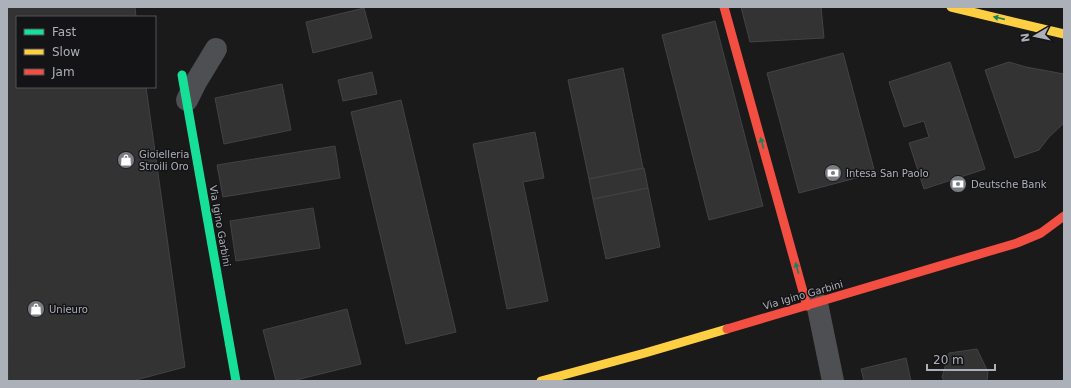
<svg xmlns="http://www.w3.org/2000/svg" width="1071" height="388" viewBox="0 0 1071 388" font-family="'DejaVu Sans',sans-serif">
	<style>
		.building { fill: #333334; stroke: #424346 }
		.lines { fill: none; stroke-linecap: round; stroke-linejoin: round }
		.street { stroke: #4e4f53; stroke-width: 22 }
		.fast { stroke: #16e098; stroke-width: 9 }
		.slow { stroke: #ffcf43; stroke-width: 9 }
		.jam { stroke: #f24e42; stroke-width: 9 }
		.oneway { fill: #15845e }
		.labels { text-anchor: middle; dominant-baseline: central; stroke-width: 3; stroke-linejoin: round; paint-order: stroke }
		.poi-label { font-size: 10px; fill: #acb0b9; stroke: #141416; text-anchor: start }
		.street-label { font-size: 10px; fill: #acb0b9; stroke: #141416 }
	</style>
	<rect width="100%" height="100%" fill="#1a1a1a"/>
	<g class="building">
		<polygon points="7,7 135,7 136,17 17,17 17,87 146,87 185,367 132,381 8,381"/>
		<polygon points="741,7 821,7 824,38 750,42"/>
		<polygon points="364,8 372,38 313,53 306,22"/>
		<polygon points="715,21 763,206 709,220 662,35"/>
		<polygon points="843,53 875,173 799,193 767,73"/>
		<polygon points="950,62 985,169 924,189 909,143 929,137 924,121 904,127 889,82"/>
		<polygon points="1009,62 1026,67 1064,74 1064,123 1049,137 1039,150 1015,158 985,70"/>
		<polygon points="623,68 643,168 589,179 568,80"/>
		<polygon points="372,72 377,94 343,101 338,80"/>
		<polygon points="282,84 291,130 224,144 215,98"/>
		<polygon points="401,100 456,332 406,344 351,112"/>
		<polygon points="535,132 544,178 523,182 548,301 507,309 473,144"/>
		<polygon points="335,146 340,178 223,197 217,165"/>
		<polygon points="644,168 648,188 593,199 589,179"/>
		<polygon points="648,188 660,247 606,259 593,199"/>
		<polygon points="313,208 320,248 236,261 230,221"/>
		<polygon points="347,309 361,364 292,381 276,381 263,330"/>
		<polygon points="977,349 988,372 987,381 944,381 942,377 949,353"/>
		<polygon points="906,358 911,381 864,381 861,369"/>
	</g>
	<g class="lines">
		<g class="street">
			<polyline points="187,100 196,82 216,49"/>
			<polyline points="817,303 833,381"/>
		</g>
		<polyline class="fast" points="182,75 236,381"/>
		<g class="slow">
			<polyline points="951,7 1064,34"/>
			<polyline points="541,381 645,353 727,329"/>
		</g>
		<g class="jam">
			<polyline points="724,7 807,306"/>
			<polyline points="727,329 1017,243 1041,233 1064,216"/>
		</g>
	</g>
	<defs><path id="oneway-solid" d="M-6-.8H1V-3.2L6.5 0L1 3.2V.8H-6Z"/></defs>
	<g class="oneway">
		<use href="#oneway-solid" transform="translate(999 18) rotate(-167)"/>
		<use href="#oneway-solid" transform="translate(762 143) rotate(-106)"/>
		<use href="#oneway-solid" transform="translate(797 268) rotate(-106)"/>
	</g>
	<defs>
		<g id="shop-disc" transform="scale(0.9)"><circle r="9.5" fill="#797c81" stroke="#141416"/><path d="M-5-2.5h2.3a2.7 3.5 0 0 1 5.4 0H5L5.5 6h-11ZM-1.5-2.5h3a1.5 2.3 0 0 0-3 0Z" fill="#fff"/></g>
		<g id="bank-disc" transform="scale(0.9)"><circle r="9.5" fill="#797c81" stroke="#141416"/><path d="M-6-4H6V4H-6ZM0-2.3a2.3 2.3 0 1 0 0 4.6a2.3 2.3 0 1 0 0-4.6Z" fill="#fff"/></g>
	</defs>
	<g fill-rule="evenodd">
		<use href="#shop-disc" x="126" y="160"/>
		<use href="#bank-disc" x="833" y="173"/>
		<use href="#bank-disc" x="958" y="184"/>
		<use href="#shop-disc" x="36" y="309"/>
	</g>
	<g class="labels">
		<g class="poi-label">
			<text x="139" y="154">Gioielleria<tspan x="139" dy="12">Stroili Oro</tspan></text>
			<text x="846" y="173">Intesa San Paolo</text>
			<text x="971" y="184">Deutsche Bank</text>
			<text x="49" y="309">Unieuro</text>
		</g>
		<g class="street-label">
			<text transform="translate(220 226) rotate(80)">Via Igino Garbini</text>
			<text transform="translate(803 295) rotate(-16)">Via Igino Garbini</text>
		</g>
	</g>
	<rect width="1071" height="388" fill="none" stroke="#acb0b9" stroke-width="16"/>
	<rect x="16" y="16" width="140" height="72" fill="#141416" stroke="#515257"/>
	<rect x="24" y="29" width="20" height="6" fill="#16e098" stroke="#515257"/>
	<text x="52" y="36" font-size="12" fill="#acb0b9">Fast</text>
	<rect x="24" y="49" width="20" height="6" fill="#ffcf43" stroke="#515257"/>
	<text x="52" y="56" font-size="12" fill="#acb0b9">Slow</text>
	<rect x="24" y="69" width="20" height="6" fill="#f24e42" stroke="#515257"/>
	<text x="52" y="76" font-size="12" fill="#acb0b9">Jam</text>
	<g transform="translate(1035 36) rotate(261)" stroke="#141416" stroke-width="3" paint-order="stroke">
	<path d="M0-3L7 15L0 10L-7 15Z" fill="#acb0b9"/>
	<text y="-6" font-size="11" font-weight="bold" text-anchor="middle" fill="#acb0b9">N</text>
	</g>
	<path d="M927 364v6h68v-6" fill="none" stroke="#acb0b9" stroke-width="2"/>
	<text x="933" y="364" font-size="12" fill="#acb0b9" stroke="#141416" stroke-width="3" paint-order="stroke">20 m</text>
</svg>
